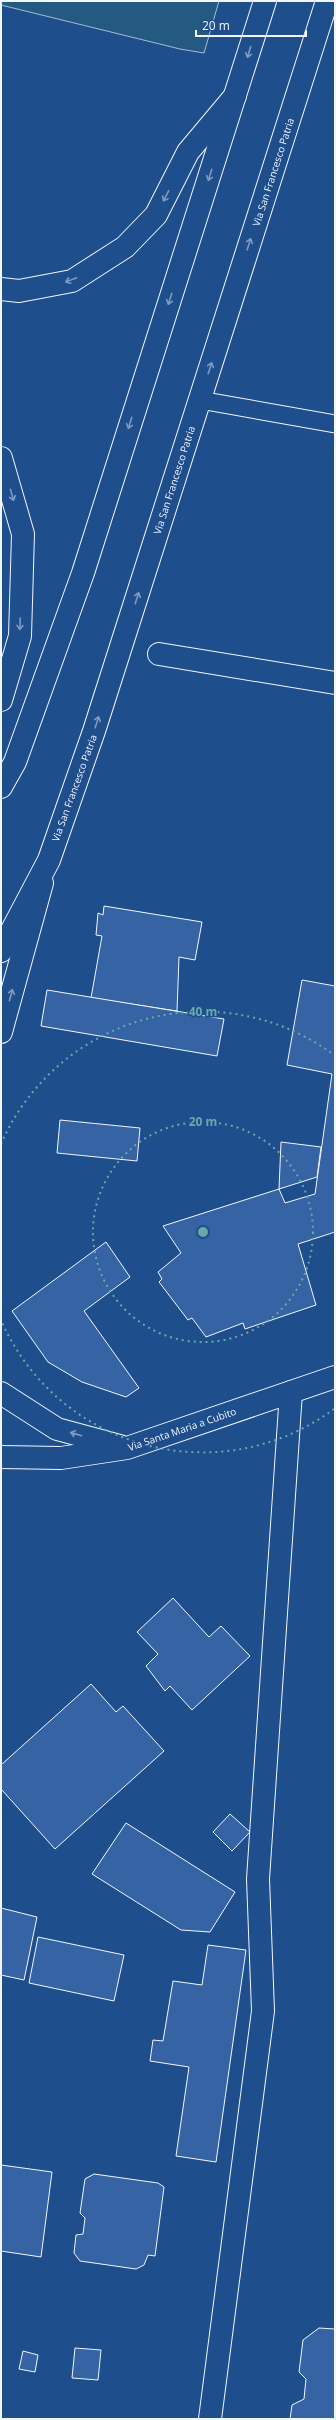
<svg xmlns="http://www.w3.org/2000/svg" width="336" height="2420" viewBox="0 0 336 2420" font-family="'Open Sans',sans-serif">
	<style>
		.green { fill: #245a82; stroke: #a8bbd7 }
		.building { fill: #3563a3; stroke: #f2f6ff }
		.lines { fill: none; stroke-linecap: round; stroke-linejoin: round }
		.lane-casing { stroke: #f2f6ff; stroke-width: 19 }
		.street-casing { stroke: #f2f6ff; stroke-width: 24 }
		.secondary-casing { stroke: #f2f6ff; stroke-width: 24 }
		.primary-casing { stroke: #f2f6ff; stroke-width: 24 }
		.lane { stroke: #1f4e8c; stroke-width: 17 }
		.street { stroke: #1f4e8c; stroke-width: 22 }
		.secondary { stroke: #1f4e8c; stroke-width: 22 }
		.primary { stroke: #1f4e8c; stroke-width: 22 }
		.oneway { stroke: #7e9ac0 }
		.ring { fill: none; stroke: #6aa9a8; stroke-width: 2; stroke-dasharray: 2 4 }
		.labels { text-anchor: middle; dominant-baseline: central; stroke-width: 3; stroke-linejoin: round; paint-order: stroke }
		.street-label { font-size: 10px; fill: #f2f6ff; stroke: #1f4e8c }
		.centre { fill: #6aa9a8; stroke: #1f4e8c; stroke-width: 2 }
		.ring-label { font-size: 12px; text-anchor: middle; font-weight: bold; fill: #6aa9a8; stroke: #1f4e8c; stroke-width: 3; stroke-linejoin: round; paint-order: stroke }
	</style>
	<rect width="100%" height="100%" fill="#1f4e8c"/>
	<polygon class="green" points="1,1 219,1 204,53 180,49 1,5"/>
	<g class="building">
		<polygon points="104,906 202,922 195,960 179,957 177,1011 91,998 102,936 96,935 98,913 103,915"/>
		<polygon points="302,980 335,986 335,1232 298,1244 316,1305 245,1329 243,1323 206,1337 192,1318 188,1320 159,1282 162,1279 158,1272 181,1253 163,1226 279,1189 285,1203 315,1194 332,1074 287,1065"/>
		<polygon points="47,990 224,1019 217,1056 41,1026"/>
		<polygon points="60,1120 140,1128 137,1161 57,1153"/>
		<polygon points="281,1142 321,1147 317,1177 279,1189"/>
		<polygon points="106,1242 130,1277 84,1311 139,1388 126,1397 82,1382 48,1362 12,1311"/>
		<polygon points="173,1598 209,1637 221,1626 250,1656 192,1710 170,1686 165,1691 146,1666 158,1654 137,1632"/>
		<polygon points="91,1684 116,1712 123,1706 164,1751 55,1849 1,1789 1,1765"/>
		<polygon points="230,1814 250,1832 232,1851 213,1832"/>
		<polygon points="126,1823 235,1892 210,1932 181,1930 92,1874"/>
		<polygon points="1,1908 37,1917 24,1980 1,1975"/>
		<polygon points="38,1937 124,1955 114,2001 29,1983"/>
		<polygon points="208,1945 246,1950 216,2162 176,2156 189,2067 150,2061 153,2040 163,2041 173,1981 202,1985"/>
		<polygon points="1,2165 52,2172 41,2257 1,2251"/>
		<polygon points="94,2174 158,2183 164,2187 155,2256 148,2255 144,2265 136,2269 80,2261 74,2253 76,2235 83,2234 85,2218 80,2213 85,2179"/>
		<polygon points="319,2328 335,2329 335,2419 290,2419 292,2405 304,2399 306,2379 299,2372 303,2340"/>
		<polygon points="75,2348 101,2350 98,2380 72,2378"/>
		<polygon points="23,2351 38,2355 35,2372 19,2369"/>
	</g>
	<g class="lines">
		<g class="lane-casing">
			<polyline id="lane" points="200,400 335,424"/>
		</g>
		<g class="street-casing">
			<g id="street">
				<polyline points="1,289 19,291 72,281 125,247 156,215 188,152 235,96"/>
				<polyline points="1,458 23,534 20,636 1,700"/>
				<polyline points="159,654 335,683"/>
				<polyline points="210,2419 263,2011 258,1879 291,1392"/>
			</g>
		</g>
		<g class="secondary-casing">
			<g id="secondary">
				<polyline points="1,1032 42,883"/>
				<polyline points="1,1393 57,1429 120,1446"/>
				<polyline points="1,1457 61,1458 127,1448 335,1377"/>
			</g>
		</g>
		<g class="primary-casing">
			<g id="primary">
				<polyline points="1,787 15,762 83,573 265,1"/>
				<polyline points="1,951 49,860 94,731 327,1"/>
			</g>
		</g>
		<use href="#lane" class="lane"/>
		<use href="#street" class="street"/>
		<use href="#secondary" class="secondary"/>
		<use href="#primary" class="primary"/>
	</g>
	<defs><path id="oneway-shaft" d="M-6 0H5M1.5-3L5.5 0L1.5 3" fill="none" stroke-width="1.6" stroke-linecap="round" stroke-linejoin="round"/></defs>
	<g class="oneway">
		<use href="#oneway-shaft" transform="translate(249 52) rotate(107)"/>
		<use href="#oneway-shaft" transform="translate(210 175) rotate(108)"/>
		<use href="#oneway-shaft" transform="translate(166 196) rotate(117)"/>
		<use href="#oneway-shaft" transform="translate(249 244) rotate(-72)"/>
		<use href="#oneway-shaft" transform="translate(71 280) rotate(159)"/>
		<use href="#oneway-shaft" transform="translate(170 299) rotate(108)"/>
		<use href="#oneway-shaft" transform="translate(210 368) rotate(-72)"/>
		<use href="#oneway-shaft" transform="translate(130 423) rotate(108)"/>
		<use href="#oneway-shaft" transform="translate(12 495) rotate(74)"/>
		<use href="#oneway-shaft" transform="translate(137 598) rotate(-72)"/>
		<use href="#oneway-shaft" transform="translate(20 624) rotate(92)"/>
		<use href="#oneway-shaft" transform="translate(97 722) rotate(-72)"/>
		<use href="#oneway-shaft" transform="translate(11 995) rotate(-75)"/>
		<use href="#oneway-shaft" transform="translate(76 1434) rotate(-164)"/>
	</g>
	<g class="ring">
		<circle cx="203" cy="1232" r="110"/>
		<path d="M334 1409A220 220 0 0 1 1 1320M1 1144A220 220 0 0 1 334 1055"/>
	</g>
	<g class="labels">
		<g class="street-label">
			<text transform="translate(273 172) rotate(-72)">Via San Francesco Patria</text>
			<text transform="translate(174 480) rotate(-72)">Via San Francesco Patria</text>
			<text transform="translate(74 788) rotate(-70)">Via San Francesco Patria</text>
			<text transform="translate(182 1429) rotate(-19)">Via Santa Maria a Cubito</text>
		</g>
	</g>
	<circle cx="203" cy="1232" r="6" class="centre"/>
	<g class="ring-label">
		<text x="203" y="1016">40 m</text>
		<text x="203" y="1126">20 m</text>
	</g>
	<rect width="336" height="2420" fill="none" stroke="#f2f6ff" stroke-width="4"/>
	<path d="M196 30v6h110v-6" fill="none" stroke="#f2f6ff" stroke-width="2"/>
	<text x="202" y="30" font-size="12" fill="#f2f6ff" stroke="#1f4e8c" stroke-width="3" paint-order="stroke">20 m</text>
</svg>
